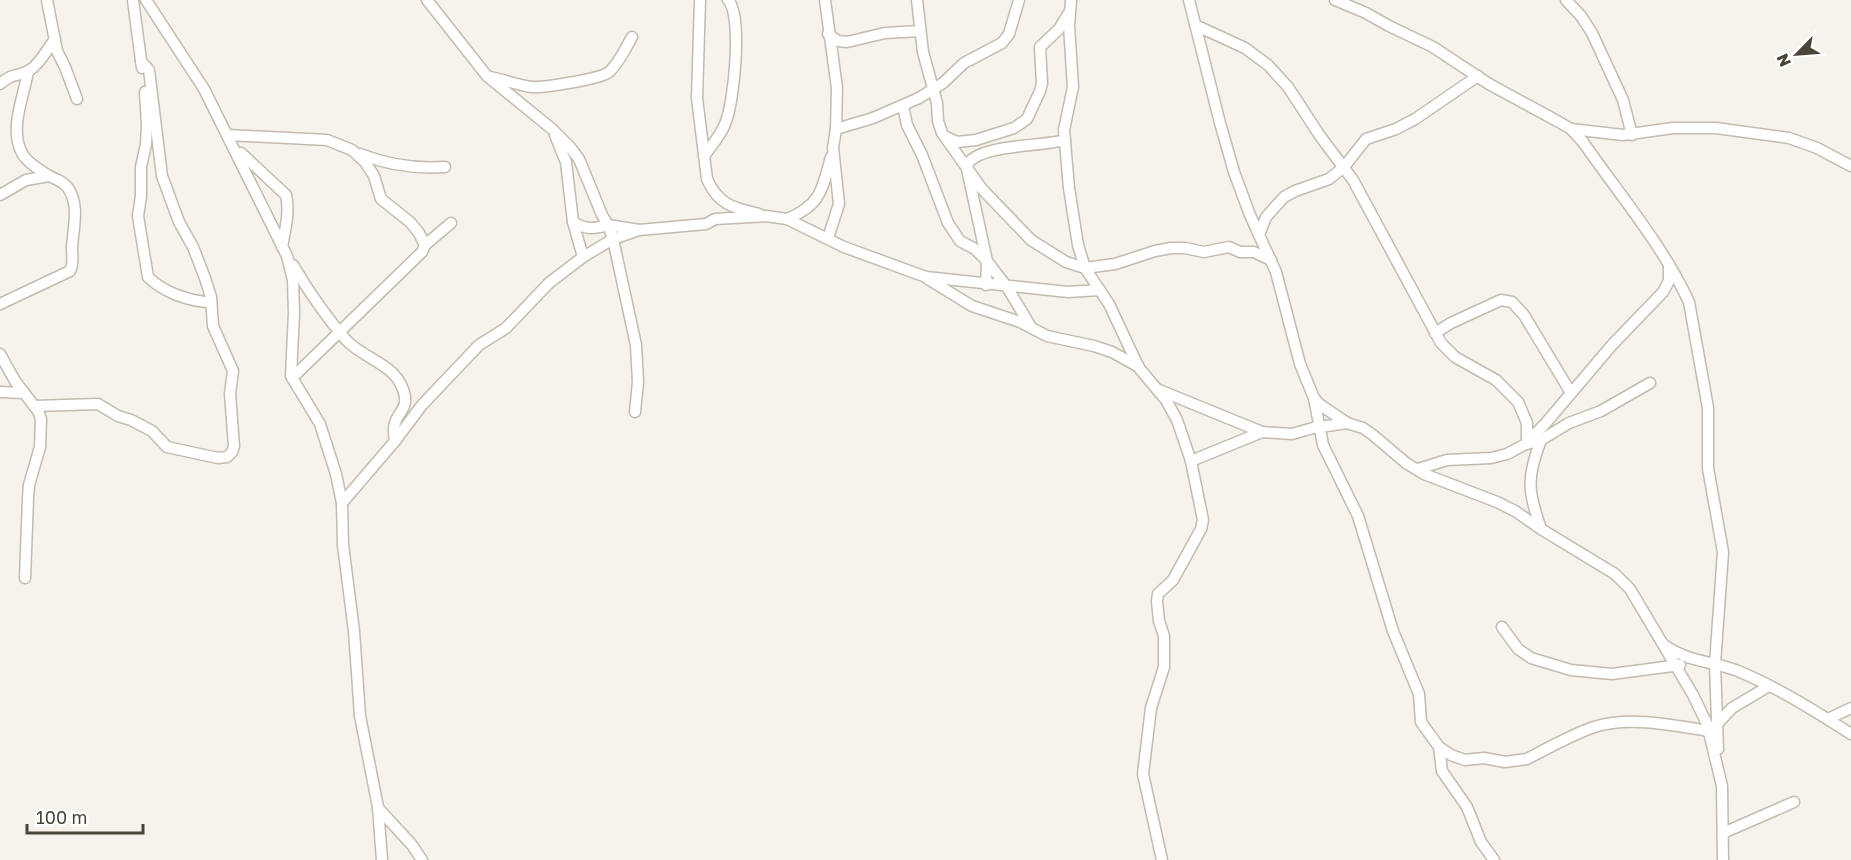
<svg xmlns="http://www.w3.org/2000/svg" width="1851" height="860" font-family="'Golos Text',sans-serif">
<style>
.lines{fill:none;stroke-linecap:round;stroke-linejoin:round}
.minor-casing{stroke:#c2bbae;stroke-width:13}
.minor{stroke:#fff;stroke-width:10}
</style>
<rect width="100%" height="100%" fill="#f6f3ec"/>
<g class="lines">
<defs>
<g id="minor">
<path d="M47 0 57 51 65 67 77 99"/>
<path d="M133 0 142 68"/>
<path d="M146 0 204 89 287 256 293 280 294 313 291 376 320 424 336 474 342 503 343 545 354 631 360 716 378 807 382 860"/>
<path d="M427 0 487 76 552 129 570 147 579 159 602 215 608 225 639 230 706 224 715 219 766 216 787 219 844 247 926 277 1068 292 1100 290"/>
<path d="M700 0 697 98 707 179C718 205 734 208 759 214"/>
<path d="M825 0 837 88 836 129 833 148 839 204 828 238"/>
<path d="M917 0 923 52 937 103 938 121 942 133 982 189 1031 240 1066 262 1085 268 1115 264 1155 251 1171 248H1185L1204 252 1229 247 1240 252H1254L1271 260"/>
<path d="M1071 0 1069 26 1073 87 1064 130 1069 188 1078 245 1085 268 1109 304 1139 368 1166 400 1177 420 1191 461 1203 520 1201 529 1173 580 1158 594 1157 601 1159 621 1164 636V667L1151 708 1143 774 1162 860"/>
<path d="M1189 0 1220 123 1234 172 1250 215 1276 272 1300 364 1314 398 1319 404 1347 423 1363 428 1373 435 1406 463 1424 474 1497 502 1515 511 1541 529 1615 574 1630 589 1693 695 1707 724 1722 786 1723 860"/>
<path d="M1335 0 1366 13 1389 26 1433 47 1489 84 1559 122 1571 129 1583 142C1619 194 1662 244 1689 302L1708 408V468L1723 552 1715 664 1718 749"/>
<path d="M1566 0 1581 16 1592 33 1623 100 1632 135"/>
<path d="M1195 25 1245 48 1268 65 1288 87 1320 136 1353 180 1441 343 1455 357 1496 380 1518 402 1527 423V442"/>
<path d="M828 34 838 41 847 42 885 33 920 31"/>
<path d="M28 71C24 97 8 130 23 155 29 164 40 170 49 176"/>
<path d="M490 77C504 80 518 85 531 87 543 88 601 79 609 72 619 63 625 49 632 37"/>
<path d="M0 84C13 72 19 77 30 70 41 63 47 49 55 39"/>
<path d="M145 92 147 125 146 144 141 167V196L138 216 148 277C163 292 190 302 211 302"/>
<path d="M903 106 907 125 922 155 948 223 960 241 975 249 987 261 1007 287 1031 327"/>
<path d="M836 129 873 118 919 98 943 83 964 63 1002 43 1009 34 1019 0"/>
<path d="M1571 129 1623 135 1673 128H1716L1789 138 1817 148 1851 166"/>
<path d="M227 135 327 140 352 150 365 162 374 176 381 199 410 222 419 233 425 245"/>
<path d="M555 135 566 162 573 222 583 257"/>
<path d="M946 137 957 142 976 140 1014 128 1027 119 1040 91 1042 83 1040 47 1059 29 1068 14"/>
<path d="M241 153 286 195C290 212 285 230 282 247"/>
<path d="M360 154C388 165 415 169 445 167"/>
<path d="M704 156C711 146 721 135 725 124 734 104 743 15 728 0"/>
<path d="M0 195 26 180 49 176C56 179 64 182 68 188 80 205 73 229 72 248 72 256 74 264 70 271L0 304"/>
<path d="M787 219C821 205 822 190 831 157"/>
<path d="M573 222C586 230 594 229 608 225L613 239 636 345 638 382 635 412"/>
<path d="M1259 235 1266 217 1284 197 1295 191 1329 179 1344 167 1366 139 1396 129 1415 119 1478 76"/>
<path d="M293 265C309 292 326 317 347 341 367 361 400 365 405 397 407 408 398 413 395 423 393 428 394 435 395 441"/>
<path d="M928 279 972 306 1020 322 1047 336 1094 346 1112 352 1139 367"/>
<path d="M986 285 987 261 967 169 968 163C984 144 1039 147 1065 140"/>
<path d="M1435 333 1451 323 1501 300 1512 302 1524 315 1571 393"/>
<path d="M0 354 15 381 38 411 41 419 40 447 29 485 28 498 25 578"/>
<path d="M292 378 422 252 425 245 451 223"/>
<path d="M1159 390 1262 432"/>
<path d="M0 392 24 393"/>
<path d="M1314 398 1323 445 1358 516 1393 631 1419 694 1421 722 1439 747 1442 771 1467 807 1481 842 1494 860"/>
<path d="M34 406 98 404 118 416 131 420 152 431 167 447 218 458 227 457 232 452 234 446 230 394 233 371 213 326 211 297 205 278 193 247 179 222 162 176 149 70 141 61"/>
<path d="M1527 444 1541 440 1569 423 1601 411 1650 383"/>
<path d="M1191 461 1262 432 1292 434 1313 428 1347 423"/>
<path d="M1418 469 1447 460 1491 458 1507 454 1524 445 1545 424 1612 345 1663 292 1669 281V264"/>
<path d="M342 503 395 441 422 405 479 345 506 328 549 283 583 257 613 239 639 230"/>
<path d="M1541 529C1528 492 1526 478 1541 440"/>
<path d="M1502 627 1518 649 1531 658 1571 670 1612 674 1680 665"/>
<path d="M1664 645C1690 663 1710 660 1738 671 1777 687 1815 711 1851 734"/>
<path d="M1828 719 1851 708"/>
<path d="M1718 723 1732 708 1769 686"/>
<path d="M1439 747 1451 755 1465 760 1484 758 1505 762 1527 759C1548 748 1571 735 1594 727 1630 716 1672 725 1709 731"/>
<path d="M378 808 412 845 422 860"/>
<path d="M1723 833 1794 802"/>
</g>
</defs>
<use href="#minor" class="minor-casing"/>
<use href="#minor" class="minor"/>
</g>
<g transform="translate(1797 54) rotate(245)" stroke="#ffffff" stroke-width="4.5" paint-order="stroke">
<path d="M0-4.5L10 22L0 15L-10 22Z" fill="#4b4439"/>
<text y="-9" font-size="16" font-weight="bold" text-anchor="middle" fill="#4b4439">N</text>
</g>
<path d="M27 824v9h116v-9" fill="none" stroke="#4b4439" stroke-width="3"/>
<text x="36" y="824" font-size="18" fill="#4b4439" stroke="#ffffff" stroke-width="4.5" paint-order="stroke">100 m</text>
</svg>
